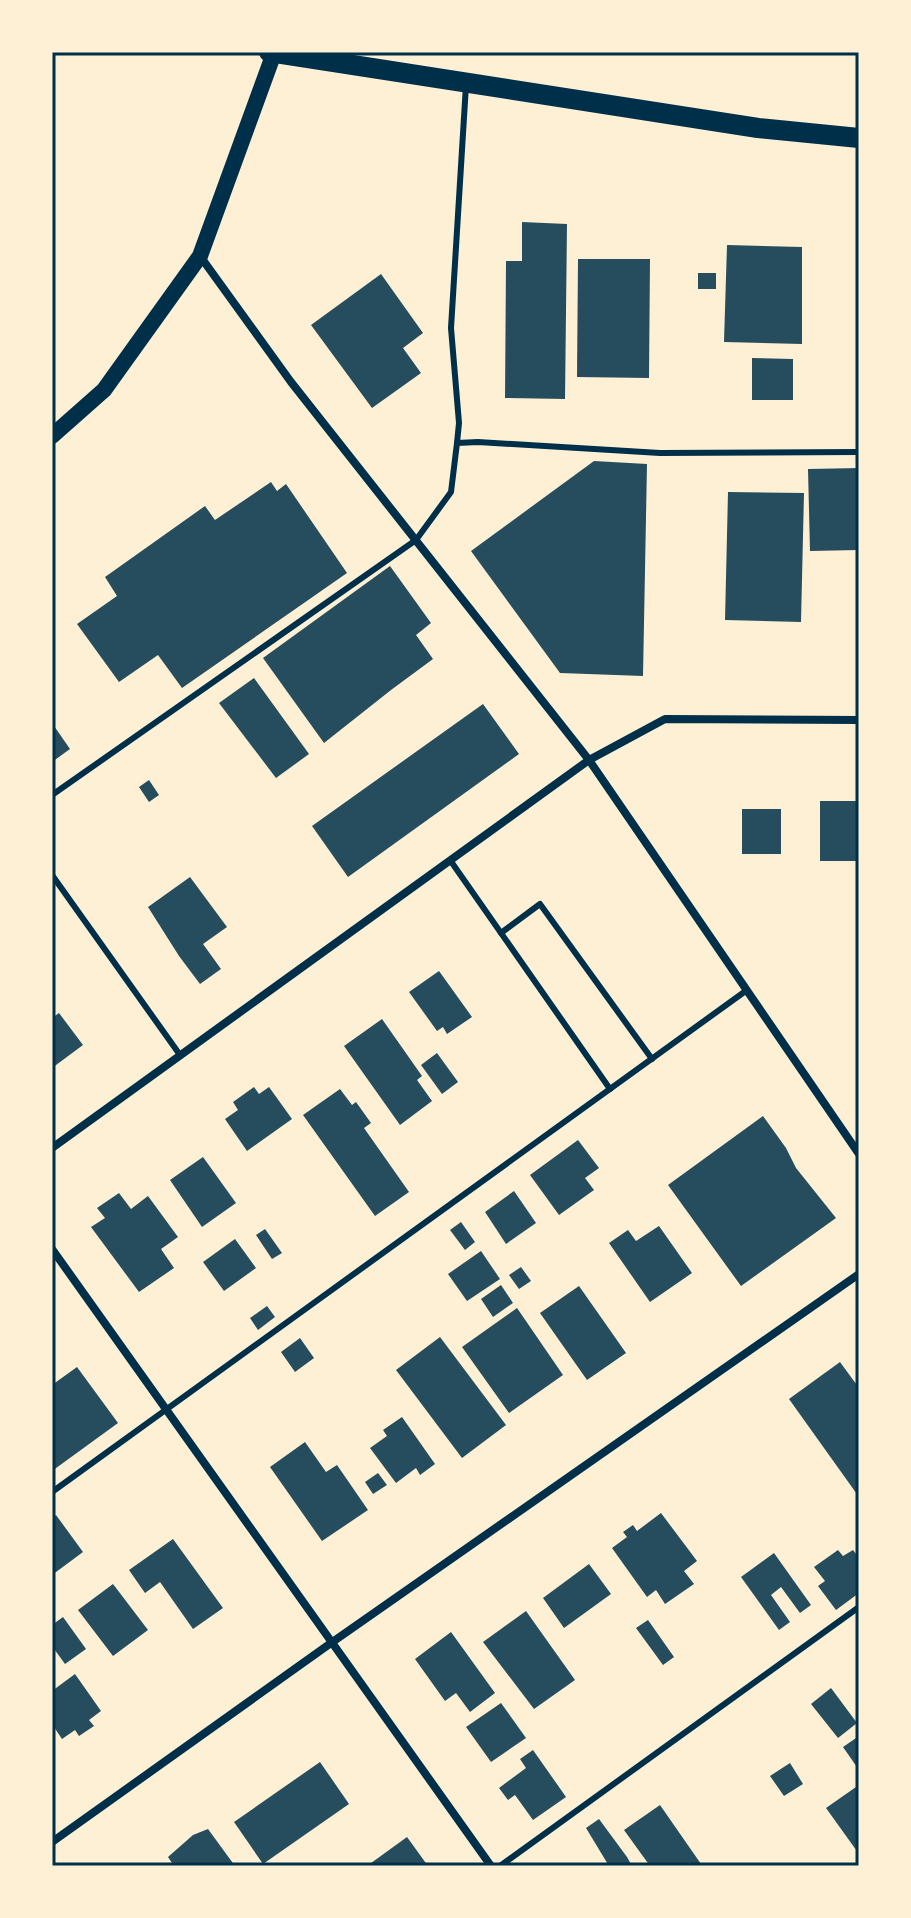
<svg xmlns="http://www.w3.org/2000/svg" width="911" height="1918" font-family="'Alegreya Sans',sans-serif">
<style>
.building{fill:#264d5e}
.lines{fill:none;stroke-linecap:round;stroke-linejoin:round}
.service{stroke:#003049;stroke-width:6}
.minor{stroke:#003049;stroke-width:8}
.secondary{stroke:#003049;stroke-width:16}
.primary{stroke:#003049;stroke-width:20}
.neatline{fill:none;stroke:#003049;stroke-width:3}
</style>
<rect width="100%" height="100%" fill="#fdf0d5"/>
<g class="building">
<path d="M522 222 567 224 565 399 505 398 506 261H522Z"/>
<path d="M727 245 802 247V344L724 342Z"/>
<path d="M578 259H650L649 378 577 377Z"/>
<rect x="698" y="273" width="18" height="16"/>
<path d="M381 274 423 333 403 348 421 373 372 408 311 325Z"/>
<path d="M752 358 793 359V400H752Z"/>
<path d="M594 461 647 464 643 676 560 673 471 551Z"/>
<path d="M859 468V550L810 551 808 469Z"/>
<path d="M271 482 277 491 286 484 347 573 182 688 158 655 119 682 77 624 117 596 105 577 205 506 215 520Z"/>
<path d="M728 492 804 493 801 622 725 620Z"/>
<path d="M390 566 431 623 416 635 433 659 391 690 324 743 263 658Z"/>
<path d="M254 678 309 754 276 778 219 703Z"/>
<path d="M483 704 519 754 348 877 312 826Z"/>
<path d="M52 723 70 749 52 762Z"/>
<path d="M149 780 159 795 149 802 139 787Z"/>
<rect x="820" y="801" width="39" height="60"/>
<rect x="742" y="809" width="39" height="45"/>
<path d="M190 877 227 927 203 944 221 969 200 984 179 956 148 907Z"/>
<path d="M439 971 472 1017 447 1034 443 1027 437 1031 409 992Z"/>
<path d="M59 1013 83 1045 52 1068V1018Z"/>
<path d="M382 1019 422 1076 417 1080 432 1101 400 1125 344 1046Z"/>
<path d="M437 1053 458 1082 442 1094 421 1065Z"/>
<path d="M254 1087 259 1094 269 1087 292 1119 247 1151 225 1119 238 1110 233 1102Z"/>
<path d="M340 1089 352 1105 356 1102 371 1123 364 1128 409 1192 375 1216 303 1115Z"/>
<path d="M763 1116 786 1148 796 1168 836 1218 741 1286 668 1185Z"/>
<path d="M578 1140 599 1168 585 1178 594 1190 559 1215 530 1175Z"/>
<path d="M203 1157 236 1203 202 1227 170 1180Z"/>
<path d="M514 1191 536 1223 506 1244 485 1212Z"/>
<path d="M119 1193 131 1209 148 1196 178 1237 161 1249 174 1268 139 1292 91 1227 105 1218 97 1208Z"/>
<path d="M461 1222 475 1242 465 1250 450 1230Z"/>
<path d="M659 1226 692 1273 650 1302 609 1243 628 1230 636 1241Z"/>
<path d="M265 1229 282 1253 272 1259 256 1235Z"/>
<path d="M235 1239 256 1268 224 1291 203 1262Z"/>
<path d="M481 1251 500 1279 467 1301 448 1274Z"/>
<path d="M521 1267 531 1281 519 1289 509 1275Z"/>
<path d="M501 1285 513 1303 493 1317 481 1299Z"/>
<path d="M579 1286 626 1353 587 1380 540 1313Z"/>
<path d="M267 1306 275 1317 258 1330 250 1318Z"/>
<path d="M517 1308 563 1375 509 1413 462 1347Z"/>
<path d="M440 1337 506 1425 462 1458 396 1370Z"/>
<path d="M300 1338 314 1358 295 1372 281 1352Z"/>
<path d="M840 1362 859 1388V1497L789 1399Z"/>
<path d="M77 1367 118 1423 52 1471V1385Z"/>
<path d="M402 1417 435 1464 420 1475 416 1468 396 1483 370 1448 387 1436 383 1430Z"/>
<path d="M305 1442 326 1472 337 1465 368 1510 322 1541 270 1467Z"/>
<path d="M378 1473 387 1485 373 1494 365 1482Z"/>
<path d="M661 1513 697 1561 684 1571 694 1584 665 1604 656 1590 647 1597 612 1548 627 1537 623 1532 633 1525 637 1531Z"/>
<path d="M56 1515 83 1552 52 1575V1518Z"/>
<path d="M173 1539 223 1608 193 1629 160 1582 145 1593 129 1570Z"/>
<path d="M838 1550 843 1556 853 1550 859 1558V1581L857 1583 859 1586V1593L836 1610 818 1586 825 1581 814 1567Z"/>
<path d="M774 1553 811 1605 800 1613 781 1587 771 1595 790 1622 779 1630 741 1577Z"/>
<path d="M589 1564 611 1594 564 1628 543 1598Z"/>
<path d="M113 1584 148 1630 113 1656 78 1610Z"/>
<path d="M526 1611 575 1680 534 1709 483 1642Z"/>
<path d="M63 1617 86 1649 65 1664 52 1646V1625Z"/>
<path d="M648 1620 674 1657 663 1665 636 1628Z"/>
<path d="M451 1632 495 1693 470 1712 456 1693 445 1701 415 1659Z"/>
<path d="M75 1674 101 1711 89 1720 94 1726 79 1736 75 1730 62 1739 52 1724V1691Z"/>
<path d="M831 1688 857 1723 838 1738 811 1704Z"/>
<path d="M501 1703 526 1738 491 1762 466 1727Z"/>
<path d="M859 1736V1770L843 1747Z"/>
<path d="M533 1750 566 1797 533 1820 515 1795 508 1800 499 1788 526 1768 520 1759Z"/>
<path d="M320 1762 349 1804 263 1864 234 1822Z"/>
<path d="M790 1763 803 1784 784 1796 770 1776Z"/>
<path d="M856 1787 859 1791V1854L826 1808Z"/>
<path d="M660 1805 701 1864 699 1866H650L624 1830Z"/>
<path d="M599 1819 627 1857 632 1866H609L586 1828Z"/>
<path d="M208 1829 235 1866H174L168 1857 193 1835Z"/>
<path d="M407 1837 428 1866H367Z"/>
</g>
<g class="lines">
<g class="service">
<path d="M457 443 478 442 660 453 859 452"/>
<path d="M52 795 416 540 451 492 457 443 459 423 451 328 466 85"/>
<path d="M450 860 610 1089"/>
<path d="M52 875 180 1055"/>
<path d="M501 933 540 904 652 1059"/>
<path d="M52 1492 747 990"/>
<path d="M500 1866 859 1607"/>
</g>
<g class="minor">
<path d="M200 256 291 382 589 760 859 1154"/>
<path d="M52 1148 589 760 665 719 859 720"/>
<path d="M52 1249 491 1866"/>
<path d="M52 1842 331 1643 859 1274"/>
</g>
<path class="secondary" d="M52 436 104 390 200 256 274 53"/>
<path class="primary" d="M269 52 758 128 859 138"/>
</g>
<rect width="911" height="1918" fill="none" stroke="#fdf0d5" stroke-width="108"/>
<rect x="54" y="54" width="803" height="1810" class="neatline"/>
</svg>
